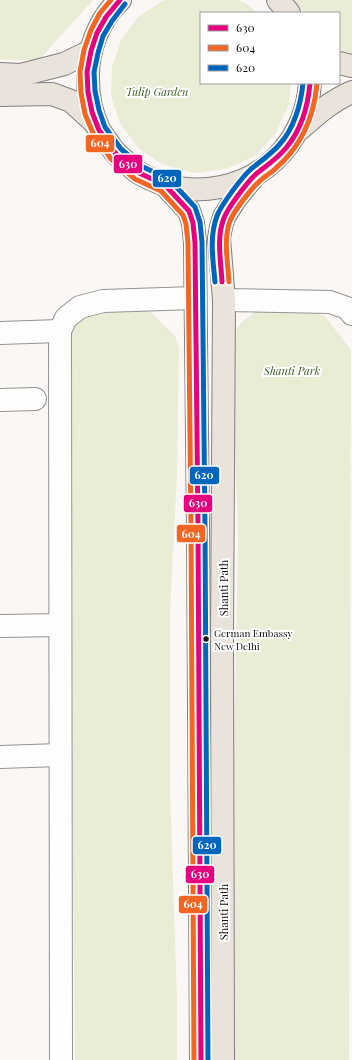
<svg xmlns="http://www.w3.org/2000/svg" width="352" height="1060" font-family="'Playfair Display',serif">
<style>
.green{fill:#eaedd6}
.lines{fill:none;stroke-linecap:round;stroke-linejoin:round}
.minor-casing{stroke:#949392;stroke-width:24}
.major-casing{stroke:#82807f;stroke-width:24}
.minor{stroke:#fefefd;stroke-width:22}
.major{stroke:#eae3db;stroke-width:22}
.bus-1-casing{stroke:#fff;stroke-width:8}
.bus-2-casing{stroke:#fff;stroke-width:8}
.bus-3-casing{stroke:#fff;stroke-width:8}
.bus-1{stroke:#e5007d;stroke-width:5}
.bus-2{stroke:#f26522;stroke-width:5}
.bus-3{stroke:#0065bd;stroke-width:5}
.bus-dot{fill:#0e0e0e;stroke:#fff;stroke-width:1.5}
.labels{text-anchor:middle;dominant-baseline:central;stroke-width:4;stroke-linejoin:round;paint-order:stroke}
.bus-label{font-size:10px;fill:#0e0e0e;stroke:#fff;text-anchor:start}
.park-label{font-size:11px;font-style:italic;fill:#415f26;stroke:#fff}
.street-label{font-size:11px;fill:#0e0e0e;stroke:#fff}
.line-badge{stroke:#fff;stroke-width:1.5}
.badge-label{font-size:11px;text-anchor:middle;font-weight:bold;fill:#fff}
</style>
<rect width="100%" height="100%" fill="#faf7f4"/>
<g class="green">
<path d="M0 0H93L38 61 0 59Z"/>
<path d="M165 0H237L245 3 258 13H201V83H291L289 104 276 133 255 156 226 169 195 173 164 165 138 148 120 123 111 96 112 67 121 40 138 17 162 1Z"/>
<path d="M293 0H352V55H346L339 48V13H305Z"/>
<path d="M285 303 325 316 351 350 349 1060H234V744L238 541 234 420 232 334 243 321 256 311Z"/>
<path d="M113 304 144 306 175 336 179 349 177 473 170 612V789L177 999V1060H75L67 332 82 317Z"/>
</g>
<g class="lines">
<defs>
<g id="minor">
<path d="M224 300 330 302 347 308 352 314"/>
<path d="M0 333 60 331"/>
<path d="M0 400 35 399"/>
<path d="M0 626 60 625"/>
<path d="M0 757 60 755"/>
<path d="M61 1060 60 331 66 318 80 307 103 301 195 298"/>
</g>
<g id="major">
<path d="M120 0C99 19 87 51 88 79 88 96 91 113 99 129 101 133 104 137 107 141 110 145 113 150 116 153 119 156 122 159 125 161 130 165 134 170 139 173 153 181 171 188 187 189 198 190 210 189 221 187 272 177 306 135 310 83"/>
<path d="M278 0 289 13"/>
<path d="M339 63 352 66"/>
<path d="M0 74 21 75 64 64 91 51"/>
<path d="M0 95 52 94 71 101 94 122 97 126"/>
<path d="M300 129C317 114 331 101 352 92"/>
<path d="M165 185 189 211 193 223 195 243 198 528 201 1060"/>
<path d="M223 1060 222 638 224 300 219 238 221 227 224 217 236 198 255 175"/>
</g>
</defs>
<use href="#minor" class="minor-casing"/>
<use href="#major" class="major-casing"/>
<use href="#minor" class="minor"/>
<use href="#major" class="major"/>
<defs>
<g id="bus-1">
<path d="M120 0 106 17 97 33 91 51 87 72 88 92 92 112 99 130 116 154 139 173 165 185 189 211 193 223 195 243 198 528 201 1060"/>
<path d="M222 282C221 261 216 238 224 218 228 208 247 182 256 174 266 166 277 159 286 148 301 130 308 106 310 83"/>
</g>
<g id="bus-2">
<path d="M111 0 100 13 91 30 84 50 80 72 81 93 85 114 93 133 111 159 135 179 161 191 183 215 186 224 188 243 191 528 194 1060"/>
<path d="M229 282C228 262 223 240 230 221 234 211 252 187 261 180 265 176 271 173 275 169 301 147 314 116 317 84"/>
</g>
<g id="bus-3">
<path d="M125 4 112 21 103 36 98 53 94 72 95 91 99 110 105 127 121 149 143 167 169 179 195 207 200 222 202 242 205 528 208 1060"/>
<path d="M215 282C213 260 209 237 217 216 221 205 242 177 251 169 261 161 271 154 279 145 294 129 301 104 303 83"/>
</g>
</defs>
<use href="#bus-1" class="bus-1-casing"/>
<use href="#bus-2" class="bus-2-casing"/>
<use href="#bus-3" class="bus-3-casing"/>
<use href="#bus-1" class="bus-1"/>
<use href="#bus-2" class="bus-2"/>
<use href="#bus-3" class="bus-3"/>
</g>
<circle class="bus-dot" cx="206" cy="639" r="3.5"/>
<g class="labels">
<g class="bus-label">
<text x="214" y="633">German Embassy<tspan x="214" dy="13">New Delhi</tspan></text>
</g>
<g class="park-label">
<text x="157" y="91">Tulip Garden</text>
<text x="292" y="370">Shanti Park</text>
</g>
<g class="street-label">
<text transform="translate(223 588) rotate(-90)">Shanti Path</text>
<text transform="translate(223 912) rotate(-90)">Shanti Path</text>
</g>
</g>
<g class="line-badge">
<rect x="85" y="134" width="30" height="19" rx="4" fill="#f26522"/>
<rect x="113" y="154" width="30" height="20" rx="4" fill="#e5007d"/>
<rect x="152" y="169" width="30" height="19" rx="4" fill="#0065bd"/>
<rect x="189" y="466" width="31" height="19" rx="4" fill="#0065bd"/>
<rect x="183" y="494" width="30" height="19" rx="4" fill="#e5007d"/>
<rect x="176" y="524" width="30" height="19" rx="4" fill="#f26522"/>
<rect x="192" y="836" width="30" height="19" rx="4" fill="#0065bd"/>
<rect x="185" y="865" width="30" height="19" rx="4" fill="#e5007d"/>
<rect x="178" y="895" width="30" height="19" rx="4" fill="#f26522"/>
</g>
<g class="badge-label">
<text x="100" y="147">604</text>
<text x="128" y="168">630</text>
<text x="167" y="182">620</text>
<text x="204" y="479">620</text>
<text x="198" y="507">630</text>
<text x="191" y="538">604</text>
<text x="207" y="849">620</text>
<text x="200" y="878">630</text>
<text x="193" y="908">604</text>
</g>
<rect x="200" y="12" width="140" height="72" fill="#ffffff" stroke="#9f9f9f"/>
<rect x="208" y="25" width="20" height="6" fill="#e5007d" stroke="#9f9f9f"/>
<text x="236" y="32" font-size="12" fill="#0e0e0e">630</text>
<rect x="208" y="45" width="20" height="6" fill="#f26522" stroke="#9f9f9f"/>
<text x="236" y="52" font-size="12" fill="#0e0e0e">604</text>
<rect x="208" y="65" width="20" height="6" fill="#0065bd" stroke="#9f9f9f"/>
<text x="236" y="72" font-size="12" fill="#0e0e0e">620</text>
</svg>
